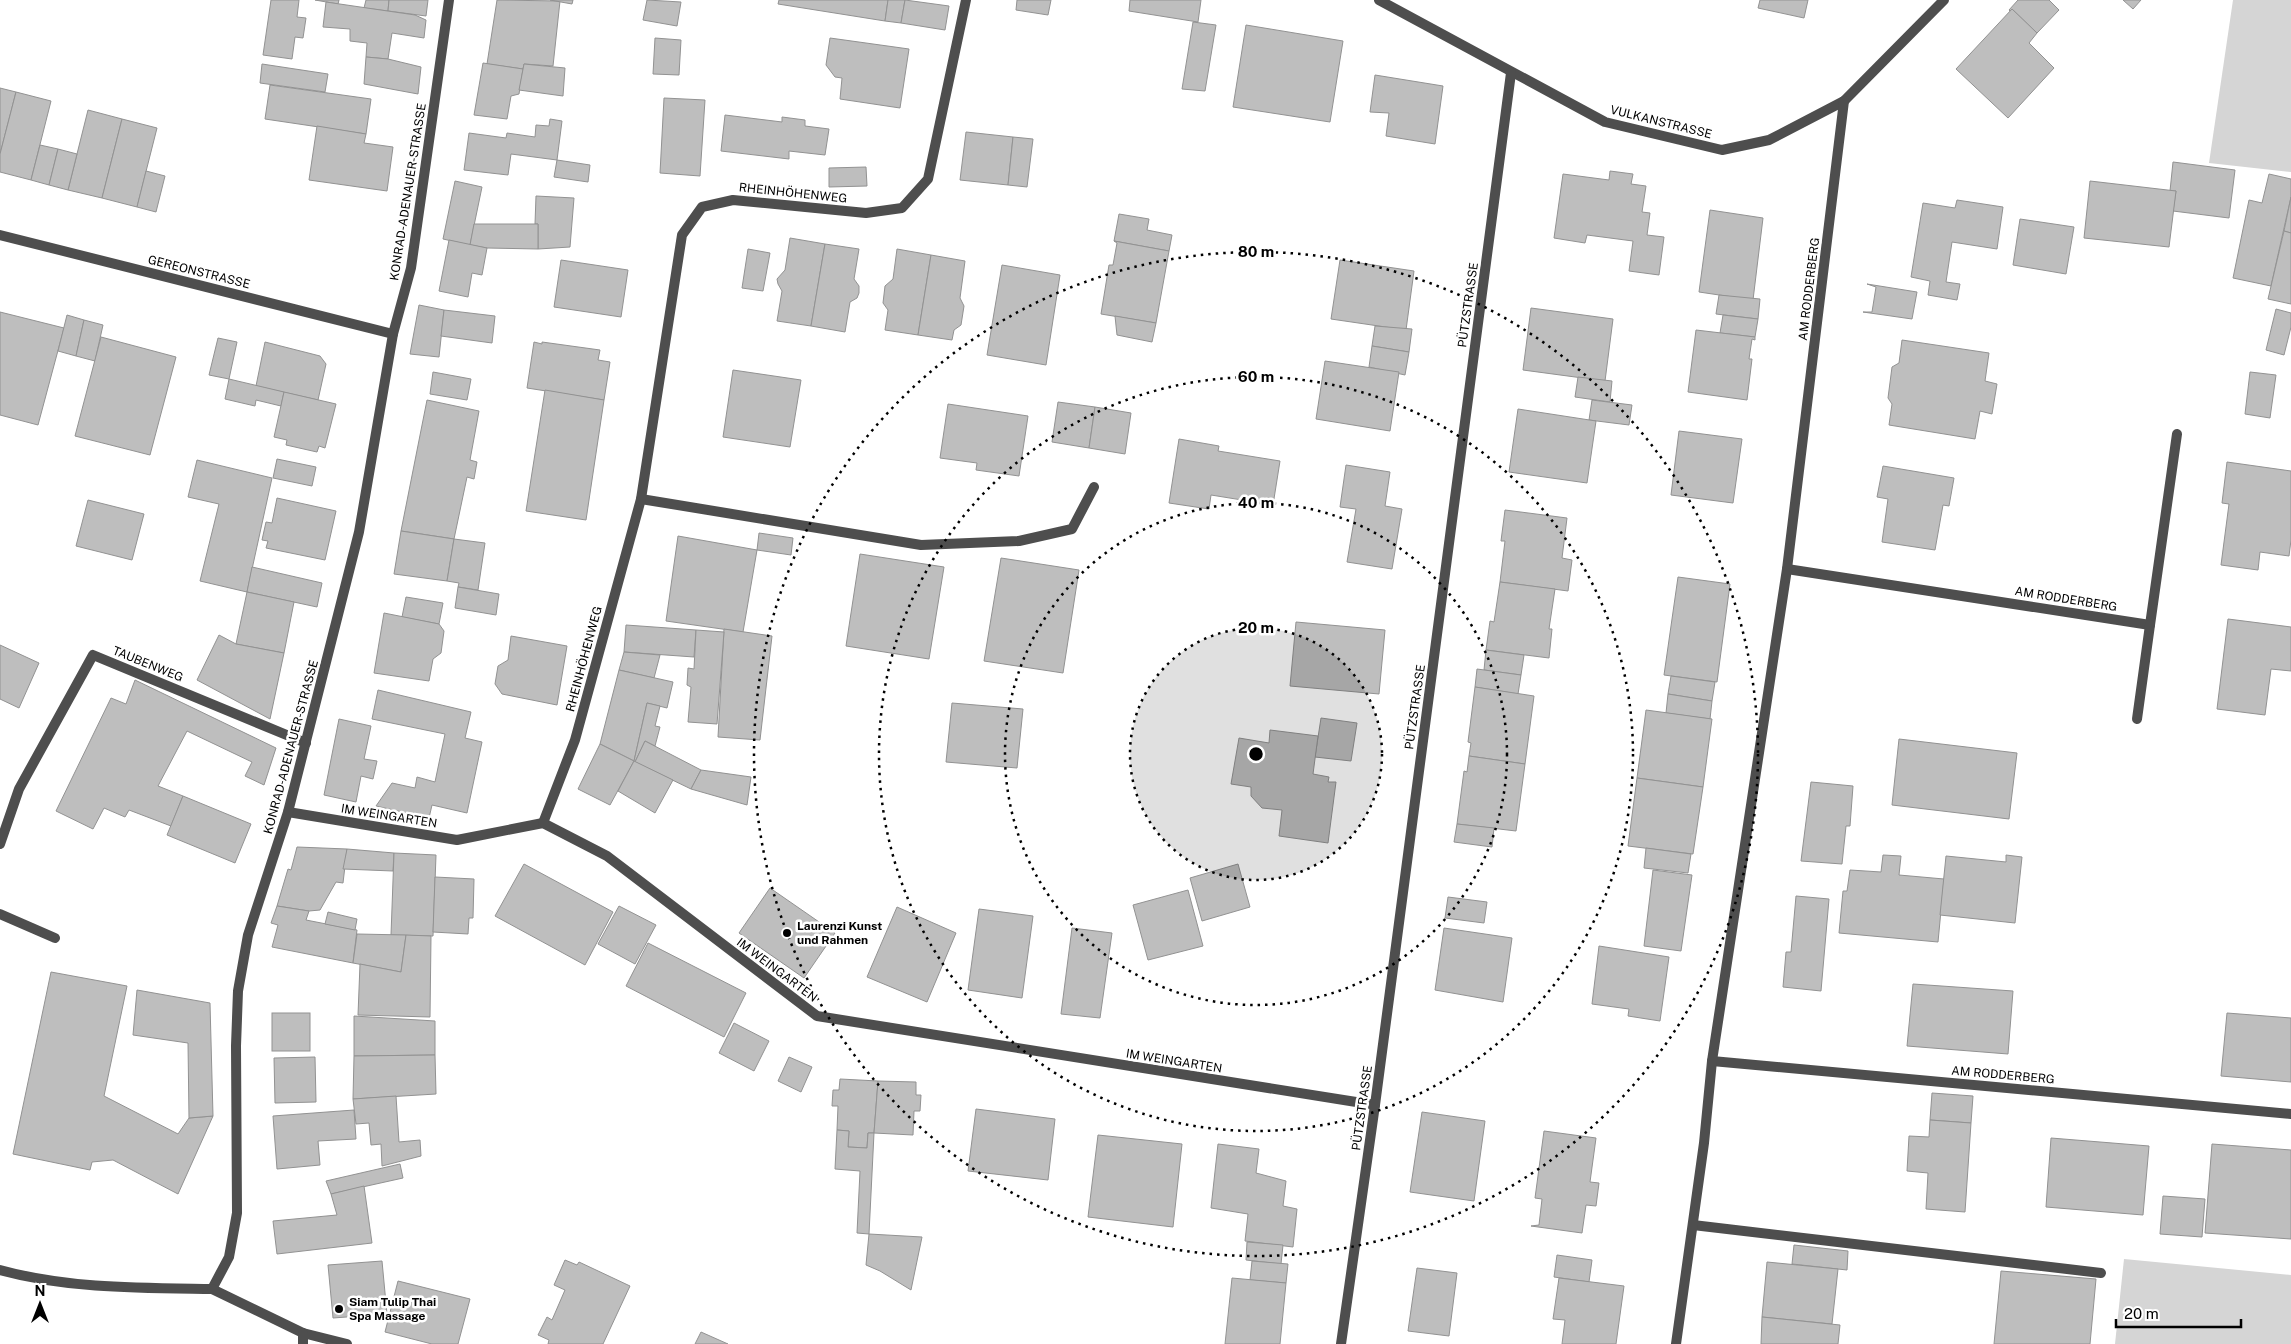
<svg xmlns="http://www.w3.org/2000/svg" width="2291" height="1344" font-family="'Public Sans',sans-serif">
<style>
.green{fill:#d5d5d5}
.building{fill:#bebebe;stroke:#929292}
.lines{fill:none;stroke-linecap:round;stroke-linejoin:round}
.service{stroke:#4e4e4e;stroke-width:10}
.minor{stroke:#4e4e4e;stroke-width:10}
.ring{fill:none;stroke:#000;stroke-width:2.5;stroke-dasharray:2.5 5}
.poi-dot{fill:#000;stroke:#fff;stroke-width:2}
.labels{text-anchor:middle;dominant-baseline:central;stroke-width:5;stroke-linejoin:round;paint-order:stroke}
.street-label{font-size:12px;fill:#000;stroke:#fff}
.poi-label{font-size:12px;font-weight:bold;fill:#000;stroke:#fff;text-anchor:start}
.centre{fill:#000;stroke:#fff;stroke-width:2.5}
.ring-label{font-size:15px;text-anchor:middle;font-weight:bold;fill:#000;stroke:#fff;stroke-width:5;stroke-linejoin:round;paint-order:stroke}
</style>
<rect width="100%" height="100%" fill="#fff"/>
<g class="green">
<path d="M2233 0H2291V172L2209 163Z"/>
<path d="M2124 1259 2291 1275V1344H2115Z"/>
</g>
<g class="building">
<path d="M271 0H299L297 17 306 18 303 38 295 37 292 59 263 55Z"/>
<path d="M315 0H339L338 4Z"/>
<path d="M366 0H389L388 11 364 8Z"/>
<path d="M389 0H428L426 16 388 11Z"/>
<path d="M497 0 560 1 553 66 524 64 523 69 487 64Z"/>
<path d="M550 0H573L572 4Z"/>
<path d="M647 0 681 2 677 26 643 20Z"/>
<path d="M779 0H888L885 21 778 4Z"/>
<path d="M888 0H905L901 23 885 21Z"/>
<path d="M905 0 949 6 945 30 901 23Z"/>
<path d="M1017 0H1051L1048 15 1016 10Z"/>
<path d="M1130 0H1201L1198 22 1129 11Z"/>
<path d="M1760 0H1808L1804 18 1758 8Z"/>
<path d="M2018 0H2049L2059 10 2037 33 2012 9 2010 11 2009 10Z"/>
<path d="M2123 0H2141L2133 9Z"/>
<path d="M326 2 415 15 426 20 424 38 392 33 388 59 366 57 367 43 350 41V29L323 27Z"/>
<path d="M2012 9 2037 33 2029 43 2054 68 2008 118 1956 69Z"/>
<path d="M1193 22 1216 25 1205 91 1182 89Z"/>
<path d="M1246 25 1343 41 1330 122 1233 107Z"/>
<path d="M655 38 681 40 679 75 653 74Z"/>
<path d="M830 38 909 49 900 108 840 99 842 78 835 77 826 65Z"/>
<path d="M366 57 388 59 421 67 418 94 364 84Z"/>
<path d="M483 63 523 69 519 94 511 96 507 119 474 115Z"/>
<path d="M262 64 328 74 325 92 260 83Z"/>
<path d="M524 64 565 68 563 96 519 90Z"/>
<path d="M1375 75 1443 86 1435 144 1386 136 1389 113 1370 112Z"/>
<path d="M270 85 371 99 366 134 265 119Z"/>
<path d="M0 88 16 92 0 154Z"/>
<path d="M16 92 51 101 31 180 0 172V154Z"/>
<path d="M664 98 705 100 700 176 660 173Z"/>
<path d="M88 110 122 119 102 198 68 190Z"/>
<path d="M725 115 782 122V117L805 120V126L829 129 825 155 789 151V159L721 151Z"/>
<path d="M122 119 157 128 137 207 102 198Z"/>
<path d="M550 119 562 121 557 160 511 154 508 175 464 170 469 133 506 138 507 133 535 137 536 125 549 126Z"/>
<path d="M317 126 366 134 364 143 393 147 387 191 309 180Z"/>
<path d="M966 132 1013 137 1008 185 960 180Z"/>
<path d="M1013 137 1033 139 1027 187 1008 185Z"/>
<path d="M40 145 58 149 49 185 31 180Z"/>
<path d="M58 149 77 154 68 190 49 185Z"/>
<path d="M557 160 590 165 588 182 554 177Z"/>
<path d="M2173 162 2235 170 2229 218 2173 211 2176 191H2170Z"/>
<path d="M866 167 867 186 829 187V168Z"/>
<path d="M146 171 165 176 156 212 137 207Z"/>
<path d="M1610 171 1633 174 1631 184 1646 186 1642 212 1650 213 1647 235 1664 237 1659 275 1629 271 1633 241 1587 235 1585 243 1554 238 1563 174 1609 180Z"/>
<path d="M2269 174 2291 179V197L2271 286 2233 278 2249 200 2262 203Z"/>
<path d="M455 181 482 187 470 245 443 239Z"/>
<path d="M2090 181 2176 191 2169 247 2084 238Z"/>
<path d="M536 196 574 198 570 247 538 249V224H535Z"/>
<path d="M2291 197V233L2284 231Z"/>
<path d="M1957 200 2003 207 1997 249 1952 242 1946 282 1960 284 1957 300 1928 295 1930 281 1911 277 1923 203 1955 208Z"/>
<path d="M1710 210 1763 218 1753 300 1699 292Z"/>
<path d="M1119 214 1149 219 1147 230 1172 235 1169 251 1114 241Z"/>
<path d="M2020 219 2074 227 2066 274 2013 265Z"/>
<path d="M474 224H538V249L487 248 470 245Z"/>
<path d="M2284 231 2291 233V304L2268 299Z"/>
<path d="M790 238 825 244 811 326 777 321 782 291 778 284 777 279 785 270Z"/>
<path d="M449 240 487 248 482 275 472 273 468 297 439 291Z"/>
<path d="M1114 241 1169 251 1156 323 1101 314 1109 265H1113L1117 243Z"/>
<path d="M825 244 859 249 854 279 859 286V293L857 298 850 302 845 332 811 326Z"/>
<path d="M748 249 770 253 763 291 742 288Z"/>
<path d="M897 249 931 255 918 335 885 330 888 310 883 303 885 286 893 279Z"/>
<path d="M931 255 965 261 960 298 964 306 961 325 954 330 952 340 918 335Z"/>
<path d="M561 260 628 270 621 317 554 307Z"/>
<path d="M1340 260 1414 271 1406 330 1331 319Z"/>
<path d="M1002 265 1060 275 1046 365 987 355Z"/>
<path d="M1867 284 1917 292 1912 319 1863 312H1872L1876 287Z"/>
<path d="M1719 295 1760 299 1758 319 1716 314Z"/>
<path d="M419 305 444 310 439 357 410 354Z"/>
<path d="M1531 308 1613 319 1605 381 1523 370Z"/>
<path d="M2276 309 2291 313V327L2284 355 2266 350Z"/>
<path d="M444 310 495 316 492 343 441 336Z"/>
<path d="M0 312 64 328 38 425 0 415Z"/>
<path d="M67 315 84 320 76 356 58 351Z"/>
<path d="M1723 315 1758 319 1755 337 1720 333Z"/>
<path d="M1115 316 1156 323 1152 342 1117 335Z"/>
<path d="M84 320 103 325 95 361 76 356Z"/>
<path d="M1375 326 1412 329 1409 352 1372 346Z"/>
<path d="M1696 330 1755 337V340L1752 339 1749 359H1752L1747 400 1688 392Z"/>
<path d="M101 337 176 357 150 455 75 436Z"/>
<path d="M218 338 237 342 229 379 209 375Z"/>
<path d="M1902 340 1989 353 1985 381 1997 384 1992 414 1980 411 1975 439 1889 425 1892 404 1888 398 1892 367 1899 363Z"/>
<path d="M265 342 320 356 326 364 318 400 256 386Z"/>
<path d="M534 342 542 344V342L600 350 598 360 610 362 604 400 527 388Z"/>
<path d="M1372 346 1409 352 1405 375 1369 367Z"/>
<path d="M1325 361 1399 372 1390 431 1316 419Z"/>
<path d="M733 370 801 380 790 447 723 437Z"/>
<path d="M433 372 471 379 467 400 430 394Z"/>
<path d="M2250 372 2276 375 2270 418 2245 414Z"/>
<path d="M1578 377 1612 381 1610 402 1575 397Z"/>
<path d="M229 379 284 392 281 406 256 400 255 406 225 399Z"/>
<path d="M545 390 604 400 586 520 526 511Z"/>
<path d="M284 392 336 404 325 448 319 446 317 452 286 445 287 440 274 437Z"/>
<path d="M427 400 479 411 470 460 477 462 474 479 467 477 454 539 401 531Z"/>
<path d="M1592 400 1632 405 1629 425 1589 420Z"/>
<path d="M1058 402 1095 407 1089 448 1052 442Z"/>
<path d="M948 404 1028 416 1019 476 976 470 977 463 940 458Z"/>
<path d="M1095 407 1131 413 1125 454 1089 448Z"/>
<path d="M1518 409 1596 421 1587 483 1509 472Z"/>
<path d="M1679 431 1742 439 1733 503 1671 495Z"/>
<path d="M1179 439 1219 446 1218 451 1280 461 1273 505 1211 495 1209 509 1169 503Z"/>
<path d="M277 459 316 467 312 486 273 478Z"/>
<path d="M197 460 272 478 247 592 200 581 219 504 188 497Z"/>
<path d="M2227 462 2291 471V540L2289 556 2260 552 2258 570 2221 565 2229 504 2222 503Z"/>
<path d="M1346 465 1390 472 1385 506 1402 509 1392 569 1347 562 1356 509 1340 507Z"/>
<path d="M1883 466 1954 478 1949 506 1943 505 1935 550 1882 542 1888 499 1877 497Z"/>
<path d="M277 498 336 511 325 560 266 548 268 541 262 540 266 522 272 523Z"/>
<path d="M88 500 144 514 132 560 76 546Z"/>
<path d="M1505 510 1567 518 1562 558 1572 560 1568 591 1500 582 1505 541H1501Z"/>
<path d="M401 531 454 539 447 581 394 574Z"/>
<path d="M759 533 793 538 791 555 757 550Z"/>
<path d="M678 536 757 550 743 632 666 621Z"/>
<path d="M454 539 485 543 478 590 458 587 459 583 447 581Z"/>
<path d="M860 554 944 567 929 659 846 646Z"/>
<path d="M1001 558 1079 570 1063 673 984 661Z"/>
<path d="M252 567 322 583 317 607 247 592Z"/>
<path d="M1678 577 1730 584 1717 682 1664 675Z"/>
<path d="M1500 582 1555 589 1549 629H1552L1549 658 1486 650 1490 621 1494 622Z"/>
<path d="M458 587 499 594 496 615 455 608Z"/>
<path d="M247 592 294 602 284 653 236 644Z"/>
<path d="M406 597 443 603 439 624 402 617Z"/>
<path d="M384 613 439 624 444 631 441 653 433 659 429 681 374 673Z"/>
<path d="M2228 619 2291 627V671L2271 669 2265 715 2217 709Z"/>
<path d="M1296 622 1385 630 1379 694 1290 686Z"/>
<path d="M626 625 696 630 694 657 624 652Z"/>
<path d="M724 629 772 636 760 740 718 737Z"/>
<path d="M696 630 724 632 717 724 688 722 691 687 687 685 688 668 694 669Z"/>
<path d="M219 635 236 644 284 653 270 719 197 680Z"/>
<path d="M511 636 567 646 557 705 502 694 495 684 498 666 508 660Z"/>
<path d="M0 645 39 663 19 708 0 699Z"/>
<path d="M1486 650 1524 655 1521 675 1484 670Z"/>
<path d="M624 652 660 655 654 678 619 670Z"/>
<path d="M1477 669 1521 675 1518 694 1475 687Z"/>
<path d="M619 670 673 682 667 708 647 703 634 761 600 744Z"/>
<path d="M1671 676 1715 682 1712 701 1668 694Z"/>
<path d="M135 680 276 748 264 785 245 776 252 762 187 731 158 786 183 796 171 826 129 810 125 817 104 808 93 829 56 811 111 698 126 704Z"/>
<path d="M1475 687 1534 696 1525 764 1469 756 1471 743 1468 742Z"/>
<path d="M378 690 471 712 465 738 482 742 467 813 432 805 429 818 376 806 392 783 415 788 417 777 435 782 445 734 372 719Z"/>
<path d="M1668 694 1712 701 1710 719 1666 713Z"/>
<path d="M647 703 660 706 655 726 660 727 655 746 645 741 635 762 634 761Z"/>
<path d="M952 703 1023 709 1017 768 946 762Z"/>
<path d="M1646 710 1712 719 1703 787 1637 778Z"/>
<path d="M1321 718 1357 723 1351 761 1315 757Z"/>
<path d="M339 719 371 726 364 759 377 761 373 779 361 776 356 802 324 795Z"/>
<path d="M1270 730 1318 736 1313 774 1329 777 1328 782H1336L1328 843 1279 836 1282 810 1262 808 1251 796V787L1231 784 1239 738 1269 743Z"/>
<path d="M1899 739 2017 753 2009 819 1892 805Z"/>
<path d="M645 741 701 770 691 789 635 762Z"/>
<path d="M600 744 634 761 610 805 578 789Z"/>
<path d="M1469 756 1525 764 1516 831 1457 824 1464 771 1467 772Z"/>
<path d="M634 761 673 780 655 813 618 791Z"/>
<path d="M701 770 751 777 747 805 691 789Z"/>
<path d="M1637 778 1703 787 1693 854 1628 846Z"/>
<path d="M1811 782 1853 786 1850 826H1846L1842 864 1801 861Z"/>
<path d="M183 796 251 824 235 863 167 835Z"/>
<path d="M1457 824 1494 828 1492 847 1454 842Z"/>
<path d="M297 847 347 849 343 883 336 882 320 910 309 911 277 906 288 869 291 870Z"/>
<path d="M1646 848 1691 854 1688 873 1644 868Z"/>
<path d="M347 849 394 853 393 871 343 869Z"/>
<path d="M394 853 436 855 433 936 391 935Z"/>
<path d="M1883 855 1901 856 1899 875 1944 879 1938 942 1839 933 1843 891H1847L1850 870 1881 872Z"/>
<path d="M2006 855 2022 857 2015 923 1940 915 1946 856 2006 862Z"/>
<path d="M524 864 613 912 585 965 495 916Z"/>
<path d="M1238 864 1250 907 1202 921 1190 878Z"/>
<path d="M1653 870 1692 875 1681 951 1644 946Z"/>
<path d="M435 877 474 879 473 918H469L468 934 433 932Z"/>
<path d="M770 888 835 933 804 978 739 933Z"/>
<path d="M1188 890 1203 946 1148 960 1133 905Z"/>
<path d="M1796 896 1829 899 1821 991 1783 987 1786 952H1791Z"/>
<path d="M1448 897 1487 902 1484 923 1445 918Z"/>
<path d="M277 906 309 911 306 920 357 930 353 963 272 947 278 925 271 923Z"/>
<path d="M619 906 656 925 635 964 598 944Z"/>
<path d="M897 907 956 933 927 1002 867 977Z"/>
<path d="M979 909 1033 916 1022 998 968 990Z"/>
<path d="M328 912 357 919 355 930 325 924Z"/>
<path d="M1072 928 1112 933 1100 1018 1061 1014Z"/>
<path d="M1444 928 1512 938 1503 1002 1435 990Z"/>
<path d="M357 934 406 935 401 972 353 963Z"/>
<path d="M406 935 431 936 430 1017 358 1015 360 964 401 972Z"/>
<path d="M648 943 746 993 724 1037 626 986Z"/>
<path d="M1599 946 1669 957 1660 1021 1628 1016 1629 1009 1592 1004Z"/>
<path d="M51 972 127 986 104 1096 178 1134 189 1118 213 1116 178 1194 113 1160 92 1162 90 1170 13 1154Z"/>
<path d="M1913 984 2013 991 2008 1054 1907 1046Z"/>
<path d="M137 990 210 1003 213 1116 189 1118 188 1043 133 1035Z"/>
<rect x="272" y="1013" width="38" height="38"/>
<path d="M2227 1013 2291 1018V1082L2221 1076Z"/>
<path d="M354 1016 435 1021V1055L354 1056Z"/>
<path d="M734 1023 769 1041 754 1071 719 1053Z"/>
<path d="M435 1055 436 1094 353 1099 354 1056Z"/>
<path d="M315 1057 316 1102 275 1103 274 1058Z"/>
<path d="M789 1057 812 1067 801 1092 778 1081Z"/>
<path d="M840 1079 878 1081 874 1133H868L867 1148 848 1147 849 1131 837 1130 838 1106H832L833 1090H839Z"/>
<path d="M878 1081 916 1082V1095H921L920 1111H914L913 1135 874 1133Z"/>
<path d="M1932 1093 1973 1096 1971 1123 1930 1120Z"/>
<path d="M396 1096 399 1142 420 1140 421 1156 382 1166 381 1144 371 1145 369 1123 356 1124 353 1099Z"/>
<path d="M976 1109 1055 1119 1048 1180 968 1171Z"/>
<path d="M354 1110 356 1139 318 1141 320 1165 277 1169 273 1116Z"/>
<path d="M1422 1112 1485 1121 1474 1201 1410 1192Z"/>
<path d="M1930 1120 1971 1123 1965 1212 1926 1209 1928 1173 1907 1171 1909 1136 1929 1137Z"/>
<path d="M837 1130 849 1131 848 1147 867 1148 868 1133H874L869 1234 857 1233 860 1171 835 1169Z"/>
<path d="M1544 1131 1596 1138 1590 1182 1599 1183 1596 1206 1586 1205 1582 1233 1531 1226 1539 1225 1542 1199 1535 1198Z"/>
<path d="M1098 1135 1182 1144 1173 1227 1088 1217Z"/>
<path d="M2051 1138 2149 1146 2143 1215 2046 1207Z"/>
<path d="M1218 1144 1259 1149 1256 1173 1286 1181 1283 1206 1297 1209 1293 1247 1245 1241 1248 1214 1211 1208Z"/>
<path d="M2212 1144 2291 1150V1239L2205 1233Z"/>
<path d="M400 1164 403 1178 331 1194 326 1181Z"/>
<path d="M364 1186 372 1243 277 1254 273 1221 337 1215 331 1194Z"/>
<path d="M2163 1196 2205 1199 2202 1237 2160 1234Z"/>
<path d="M869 1234 922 1237 911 1290 880 1271 866 1265Z"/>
<path d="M1247 1242 1283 1245 1281 1264 1246 1260Z"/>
<path d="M1794 1245 1848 1251 1847 1270 1792 1264Z"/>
<path d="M1557 1255 1592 1260 1589 1282 1554 1277Z"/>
<path d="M565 1260 577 1265 579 1262 630 1286 603 1344H548L549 1340 538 1335 547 1317 552 1320 565 1290 554 1285Z"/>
<path d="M382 1261 387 1314 333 1318 328 1265Z"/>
<path d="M1252 1261 1288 1264 1286 1283 1250 1280Z"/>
<path d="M1767 1262 1838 1269 1832 1324 1762 1317Z"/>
<path d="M1417 1268 1457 1273 1449 1336 1408 1331Z"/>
<path d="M2001 1271 2096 1279 2090 1344H1994Z"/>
<path d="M1232 1278 1286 1283 1280 1344H1225Z"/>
<path d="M1559 1278 1624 1286 1616 1344H1562L1565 1320 1553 1319Z"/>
<path d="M398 1281 470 1299 458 1344H432L385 1332Z"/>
<path d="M1762 1317 1840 1325 1838 1344H1761Z"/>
<path d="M701 1332 728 1344H695Z"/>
</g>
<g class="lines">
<g class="service">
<path d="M1712 1061 2291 1114"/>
<path d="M1693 1225 2101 1273"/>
</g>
<g class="minor">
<path d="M1379 0 1605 122 1722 150 1769 140 1844 101 1944 0"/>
<path d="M0 235 393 334"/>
<path d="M641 499 921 545 1019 541 1072 529 1094 487"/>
<path d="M1787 569 2150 625 2177 434"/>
<path d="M2137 719 2150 625"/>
<path d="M288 812 457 840 543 823 607 856 817 1016 1375 1105"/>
<path d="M543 823 575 740 641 499 682 235 702 207 733 200 866 213 902 208 928 179 966 0"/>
<path d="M0 844 19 789 93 655 306 743"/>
<path d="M0 914 55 938"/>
<path d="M0 1270C69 1289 141 1288 212 1289L229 1257 237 1213 236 1046 238 991 248 935 288 812 359 532 393 334 411 268 449 0"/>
<path d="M212 1289 303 1333 347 1344"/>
<path d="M303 1333V1344"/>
<path d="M1341 1344 1375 1105 1511 73"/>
<path d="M1676 1344 1704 1143 1712 1061 1787 569 1844 101"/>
</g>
</g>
<circle cx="1256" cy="754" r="126" fill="#000" fill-opacity=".12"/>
<g class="ring">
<circle cx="1256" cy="754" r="126"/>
<circle cx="1256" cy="754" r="251"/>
<circle cx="1256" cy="754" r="377"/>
<circle cx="1256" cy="754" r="502"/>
</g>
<g class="poi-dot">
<circle cx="787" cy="933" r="5"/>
<circle cx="339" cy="1309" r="5"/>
</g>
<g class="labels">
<g class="street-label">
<text transform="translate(1661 122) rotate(14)">VULKANSTRASSE</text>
<text transform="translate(408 192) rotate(-81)">KONRAD-ADENAUER-STRASSE</text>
<text transform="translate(793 193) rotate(6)">RHEINHÖHENWEG</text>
<text transform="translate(199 272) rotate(14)">GEREONSTRASSE</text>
<text transform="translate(1809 289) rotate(-83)">AM RODDERBERG</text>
<text transform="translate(1468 305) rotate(-82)">PÜTZSTRASSE</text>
<text transform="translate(2066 599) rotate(9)">AM RODDERBERG</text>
<text transform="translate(584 659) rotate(-75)">RHEINHÖHENWEG</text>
<text transform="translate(148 664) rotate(22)">TAUBENWEG</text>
<text transform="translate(1415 707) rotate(-82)">PÜTZSTRASSE</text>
<text transform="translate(291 747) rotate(-75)">KONRAD-ADENAUER-STRASSE</text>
<text transform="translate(389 816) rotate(9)">IM WEINGARTEN</text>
<text transform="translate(777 970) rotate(37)">IM WEINGARTEN</text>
<text transform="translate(1174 1061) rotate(9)">IM WEINGARTEN</text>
<text transform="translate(2003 1075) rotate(5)">AM RODDERBERG</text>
<text transform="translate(1362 1108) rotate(-82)">PÜTZSTRASSE</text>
</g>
<g class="poi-label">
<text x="797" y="926">Laurenzi Kunst<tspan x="797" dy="14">und Rahmen</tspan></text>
<text x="349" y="1302">Siam Tulip Thai<tspan x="349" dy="14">Spa Massage</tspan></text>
</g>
</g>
<circle cx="1256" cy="754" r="8" class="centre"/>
<g class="ring-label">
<text x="1256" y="257">80 m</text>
<text x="1256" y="382">60 m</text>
<text x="1256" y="508">40 m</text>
<text x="1256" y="633">20 m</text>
</g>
<g transform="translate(40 1304)" stroke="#ffffff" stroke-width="4" paint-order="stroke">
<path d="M0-4L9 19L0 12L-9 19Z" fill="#000000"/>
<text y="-8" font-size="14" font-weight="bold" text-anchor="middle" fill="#000000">N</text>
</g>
<path d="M2116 1319v8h125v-8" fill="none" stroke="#000000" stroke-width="2.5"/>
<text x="2124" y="1319" font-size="15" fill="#000000" stroke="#ffffff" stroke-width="4" paint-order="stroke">20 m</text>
</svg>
